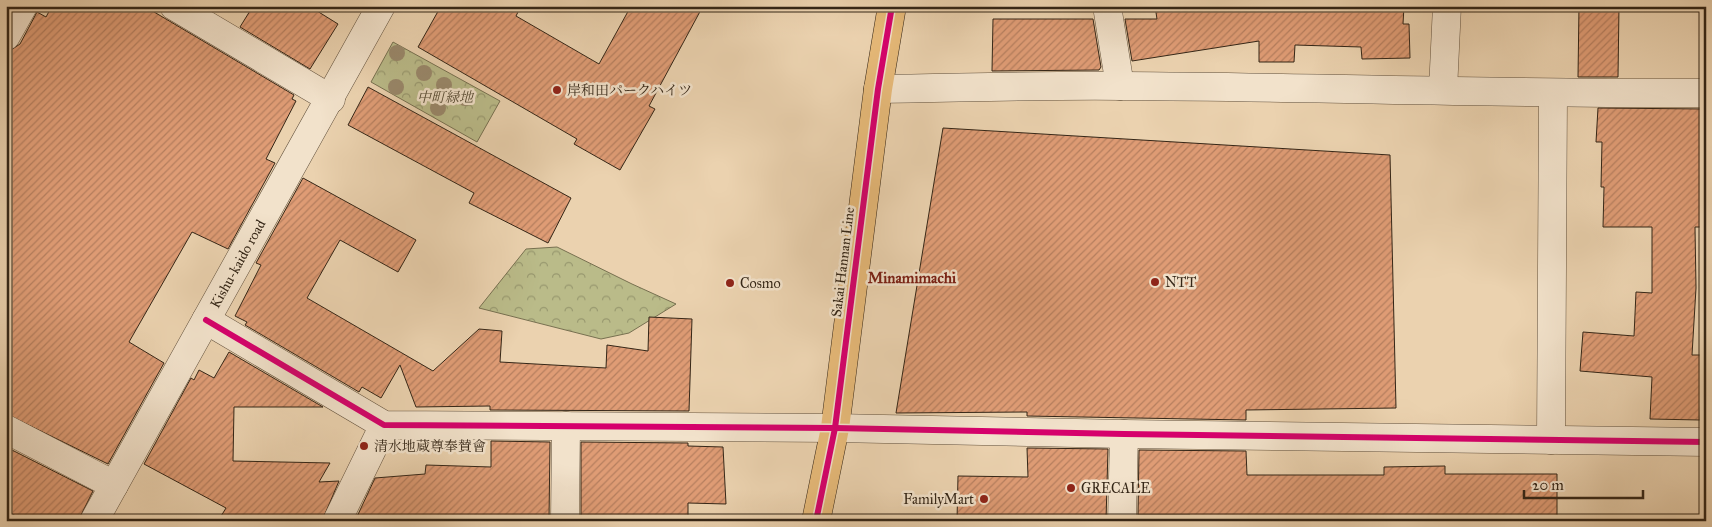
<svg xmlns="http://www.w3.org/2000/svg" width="1712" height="527" font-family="'IM FELL Great Primer','Noto Serif JP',serif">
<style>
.park{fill:url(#park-crowns);stroke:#777050}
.building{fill:url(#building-hatch);stroke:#342617}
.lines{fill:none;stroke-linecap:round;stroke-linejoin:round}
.minor-casing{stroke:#62513d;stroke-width:29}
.major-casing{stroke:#342617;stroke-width:29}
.minor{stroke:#f2e2cb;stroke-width:28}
.major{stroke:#e6b978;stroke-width:28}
.cycleway-casing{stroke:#f2e2cb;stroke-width:9}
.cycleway{stroke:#d6006c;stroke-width:6}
.tree{fill:#99886b}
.poi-dot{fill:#8f2418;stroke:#f2e2cb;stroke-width:2}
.labels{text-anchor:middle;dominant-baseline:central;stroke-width:5;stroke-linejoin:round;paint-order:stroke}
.poi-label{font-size:14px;fill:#342617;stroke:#f2e2cb;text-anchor:start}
.park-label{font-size:14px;font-style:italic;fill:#564b34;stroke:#f2e2cb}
.street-label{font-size:14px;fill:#342617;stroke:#f2e2cb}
.neighbourhood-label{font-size:15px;font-weight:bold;fill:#7a1f14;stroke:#f2e2cb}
</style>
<defs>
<pattern id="park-crowns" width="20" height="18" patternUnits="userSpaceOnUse" patternTransform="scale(1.25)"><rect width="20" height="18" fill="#babb89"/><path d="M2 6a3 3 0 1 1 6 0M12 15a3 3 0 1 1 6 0" fill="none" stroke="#98986f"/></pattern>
<pattern id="building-hatch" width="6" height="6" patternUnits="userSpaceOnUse" patternTransform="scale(1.25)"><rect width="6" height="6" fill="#df9c75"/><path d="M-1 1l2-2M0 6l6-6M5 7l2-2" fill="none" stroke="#b67f5f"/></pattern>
</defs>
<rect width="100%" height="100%" fill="#ebd2af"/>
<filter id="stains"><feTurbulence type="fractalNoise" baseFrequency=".004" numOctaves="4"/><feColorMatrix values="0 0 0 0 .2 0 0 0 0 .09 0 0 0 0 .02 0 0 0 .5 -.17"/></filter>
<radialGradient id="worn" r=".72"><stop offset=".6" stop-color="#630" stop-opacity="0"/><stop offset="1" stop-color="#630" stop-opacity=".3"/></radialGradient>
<g class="park">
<path d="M393 42 500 101 477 142 371 82Z"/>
<path d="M557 247 632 284 676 304 629 333 601 339 479 308 526 249Z"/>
</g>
<g class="building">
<path d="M52 6H144L294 95 292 99 296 101 266 159 275 163 228 249 192 232 129 342 164 363 108 464 6 414V59L11 50 20 44 37 12 46 17Z"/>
<path d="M253 6H309L338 24 310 69 240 27Z"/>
<path d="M441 6H521L516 16 599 64 631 6H703L649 106 655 109 620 170 574 144 577 139 418 47Z"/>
<path d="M1155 6H1404L1403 24H1409L1410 58 1362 59 1361 47 1295 45 1294 62H1259V41L1132 61 1125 19H1157Z"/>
<path d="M1579 6H1619L1618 77H1578Z"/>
<path d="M993 19H1093L1101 67 1099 70 992 71Z"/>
<path d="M368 87 571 198 548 243 469 203 474 193 348 125Z"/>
<path d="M1598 108 1706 109V227H1695L1696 288 1692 355H1702L1700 420 1650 419 1652 377 1580 371 1583 332 1634 336 1636 292 1652 293V227H1603L1604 187H1601L1602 142H1596Z"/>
<path d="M943 128 1390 155 1396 408 1246 410V420L1027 416V412L896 413Z"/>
<path d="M303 178 416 240 398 272 340 240 307 298 433 371 479 329 502 331 500 362 606 368 607 345 648 351 649 317 692 319 689 411 490 410V406L416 407 400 365 381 398 362 387 359 392 245 325 247 322 235 316 261 265 256 263Z"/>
<path d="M229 352 323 407H234L233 461 330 463 319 482 339 481 322 521H218L226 508 144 464 191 378 194 380 199 370 214 378Z"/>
<path d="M491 441 550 442 549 521H355L375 478 425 474 426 465 491 467Z"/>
<path d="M581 442 688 443V446L723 447 726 504 688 503V517H654V520H581Z"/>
<path d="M6 447 93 491 78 521H26L6 511Z"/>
<path d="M1027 448 1108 449 1106 521H957L958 476 1028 477Z"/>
<path d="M1139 450 1246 451 1247 475H1384V467L1445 466V474H1557V521H1190V515H1138Z"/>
</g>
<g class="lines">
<defs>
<g id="minor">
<path d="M174 6 331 99"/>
<path d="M1107 6 1120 86"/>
<path d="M6 36 23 6"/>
<path d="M878 89C959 88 1041 85 1123 86 1317 87 1512 94 1706 93"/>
<path d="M1443 90 1447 6"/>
<path d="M206 320 384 425 835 428 1124 434 1706 442"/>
<path d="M6 429 114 485"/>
<path d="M1551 440 1553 94"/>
<path d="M94 521 381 6"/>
<path d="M337 521 384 425"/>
<path d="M565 521 566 426"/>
<path d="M1122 521 1124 434"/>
</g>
<path id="major" d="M816 521 835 428 878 89 892 6"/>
</defs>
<use href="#minor" class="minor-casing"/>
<use href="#major" class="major-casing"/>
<use href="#minor" class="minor"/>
<use href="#major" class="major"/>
<defs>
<g id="cycleway">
<path d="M206 320 384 425 835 428 1124 434 1706 442"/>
<path d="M816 521 835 428 878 89 892 6"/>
</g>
</defs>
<use href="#cycleway" class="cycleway-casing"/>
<use href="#cycleway" class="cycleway"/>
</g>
<g class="tree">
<circle cx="397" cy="53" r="8"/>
<circle cx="424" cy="73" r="8"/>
<circle cx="444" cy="85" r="8"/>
<circle cx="396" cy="87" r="8"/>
<circle cx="465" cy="98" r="8"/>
<circle cx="438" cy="108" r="8"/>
</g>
<g class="poi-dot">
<circle cx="557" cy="90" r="5"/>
<circle cx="1155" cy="282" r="5"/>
<circle cx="730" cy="283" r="5"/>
<circle cx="364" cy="446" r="5"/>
<circle cx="1071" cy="488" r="5"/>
<circle cx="984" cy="499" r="5"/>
</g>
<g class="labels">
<g class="poi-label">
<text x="567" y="90">岸和田パークハイツ</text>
<text x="1165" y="282">NTT</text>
<text x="740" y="283">Cosmo</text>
<text x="374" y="446">清水地蔵尊奉賛會</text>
<text x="1081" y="488">GRECALE</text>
<text x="974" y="499" text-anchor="end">FamilyMart</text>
</g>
<g class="park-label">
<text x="445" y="97">中町緑地</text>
</g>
<g class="street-label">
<text transform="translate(843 262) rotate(-83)">Sakai Hannan Line</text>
<text transform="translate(238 264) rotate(-61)">Kishu-kaido road</text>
</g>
<g class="neighbourhood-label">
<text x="912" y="278">Minamimachi</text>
</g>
</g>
<rect width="1712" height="527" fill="none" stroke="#ebd2af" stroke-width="25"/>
<rect x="8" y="8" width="1697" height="512" fill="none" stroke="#342617" stroke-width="2.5"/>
<rect x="12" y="12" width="1687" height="502" fill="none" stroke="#342617"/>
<path d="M1524 490v8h119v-8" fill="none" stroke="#342617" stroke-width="2.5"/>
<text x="1532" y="490" font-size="15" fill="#342617" stroke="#f2e2cb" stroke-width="4" paint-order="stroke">20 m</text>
<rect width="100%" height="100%" filter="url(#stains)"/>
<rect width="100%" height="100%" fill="url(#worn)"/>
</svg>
